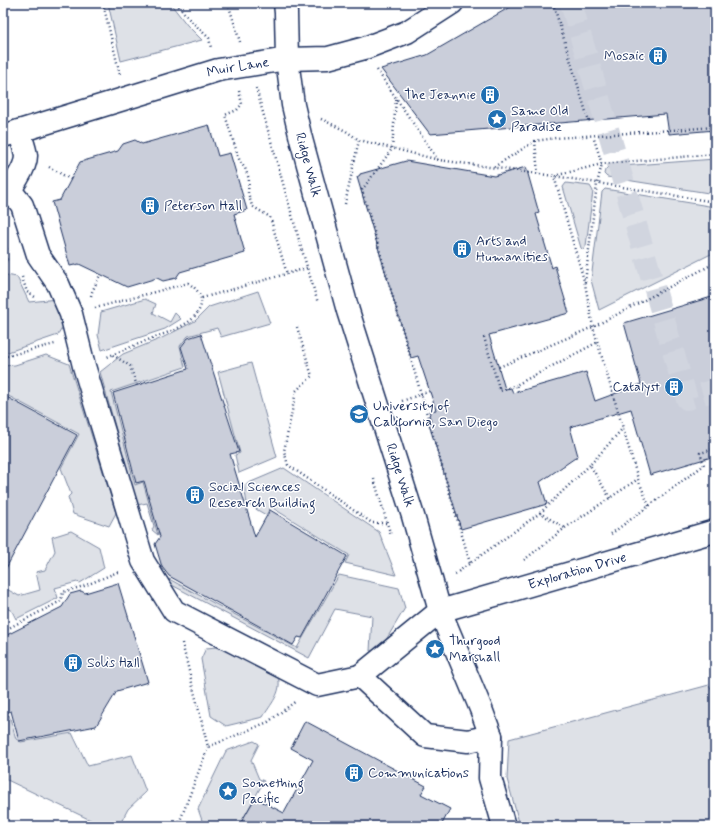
<svg xmlns="http://www.w3.org/2000/svg" width="718" height="829" font-family="Mynerve,sans-serif">
<style>
.green{fill:#dee1e7;stroke:#7c88a2}
.building{fill:#caceda;stroke:#1b2f5e}
.lines{fill:none;stroke-linecap:round;stroke-linejoin:round}
.minor-tunnel{stroke:#d1d5df;stroke-width:22;stroke-dasharray:22 11;stroke-linecap:butt}
.minor-casing{stroke:#1b2f5e;stroke-width:25}
.path{stroke:#1b2f5e;stroke-width:2.5;stroke-dasharray:1 3;stroke-linecap:butt}
.minor{stroke:#fff;stroke-width:22}
.path-bridge{stroke:#1b2f5e;stroke-width:2.5;stroke-dasharray:1 3;stroke-linecap:butt}
.labels{text-anchor:middle;dominant-baseline:central;stroke-width:3;stroke-linejoin:round;paint-order:stroke}
.poi-label{font-size:14px;fill:#1b2f5e;stroke:#fff;text-anchor:start}
.street-label{font-size:14px;fill:#1b2f5e;stroke:#fff}
</style>
<rect width="100%" height="100%" fill="#fff"/>
<filter id="ink" filterUnits="userSpaceOnUse"><feTurbulence type="fractalNoise" baseFrequency=".025" numOctaves="2"/><feDisplacementMap in="SourceGraphic" scale="8" xChannelSelector="R" yChannelSelector="G"/><feConvolveMatrix kernelMatrix="1 2 1 2 8 2 1 2 1" color-interpolation-filters="sRGB"/></filter>
<g filter="url(#ink)">
<g class="green">
<path d="M108 3H170L187 25 202 40 121 61Z"/>
<path d="M715 159V194L607 177 604 174 605 170 608 167Z"/>
<path d="M566 183 590 186 593 191 586 246 583 250 581 248 563 187Z"/>
<path d="M605 189 715 207V252L599 310 591 280 602 192Z"/>
<path d="M3 257 8 259 4 266 6 275 17 277 29 302 57 299 64 325 58 335 5 353 3 352Z"/>
<path d="M258 291 270 323 221 337 217 328 188 336 180 346 185 367 111 392 135 485 143 482 158 535 152 530 154 526 147 503 137 505 100 372 123 354 162 338 195 321 209 307Z"/>
<path d="M145 299 156 304 153 313 170 322 175 313 181 319 165 329 102 350 98 335 101 312Z"/>
<path d="M46 355 69 364 116 513 109 526 73 514 68 497 71 494 61 468 79 434 3 393V366L15 365Z"/>
<path d="M251 363 277 457 239 473 235 455 240 453 218 372Z"/>
<path d="M284 468 379 532 396 575 345 563 349 555 271 507 266 515 247 504 244 485Z"/>
<path d="M71 531 99 547 104 568 80 583 77 582 55 588 58 598 16 619 12 611 3 606V587L19 596 40 590 36 572 45 570 55 551 52 537Z"/>
<path d="M339 575 399 588 405 608 380 650 370 651 372 616 335 609 309 658 170 584 169 579 297 648Z"/>
<path d="M217 647 278 677C283 692 270 705 263 717L226 726 211 716 201 659 206 648Z"/>
<path d="M709 685 715 695V826H520L507 779 509 739Z"/>
<path d="M9 715 16 739 21 742 72 733 88 766 132 755 146 792 128 809 119 826H103L3 778V717Z"/>
<path d="M254 741 259 744 251 760 259 779 264 781 239 826H204L198 809 226 751Z"/>
</g>
<g class="building">
<path d="M517 3H715V130L669 134 666 114 430 134 381 69 427 55Z"/>
<path d="M209 125 218 156 230 153 247 210 234 214 245 253 180 272 176 278 163 281 157 278 127 287 79 264 70 266 52 202 60 200 80 162 118 151 123 144 135 140 142 144Z"/>
<path d="M406 161 494 176 526 167 539 213 536 214 552 268 555 266 569 313 489 335 505 389 511 388 513 393 586 372 595 401 641 384 624 323 715 296V456L650 475 631 409 570 427 578 456 540 482 547 504 461 529 428 421 431 420 429 415 430 414 429 411 436 410 418 356 411 358 357 177 360 175V174Z"/>
<path d="M201 334 239 452 230 454 255 537 270 510 347 556 302 638 298 637 293 645 169 576 162 567 155 544 160 537 144 481 136 483 113 393 188 369 181 347 188 338Z"/>
<path d="M3 395 77 435 3 574Z"/>
<path d="M118 583 148 682 117 691 96 726 19 741 11 711 3 714V637L62 607 70 594 81 591 85 593Z"/>
<path d="M305 721 426 786 421 794 450 809 441 826H239L255 798 284 813 313 760 291 748Z"/>
</g>
<g class="lines">
<path class="minor-tunnel" d="M571 3 687 399 715 390"/>
<defs>
<g id="minor">
<path id="s1" d="M285 3 286 13 287 59 293 105 301 139 348 311 413 516 440 611 481 709 491 736 490 778 504 826"/>
<path id="s2" d="M3 136 218 70 287 59 328 58 365 48 407 32 452 3"/>
<path d="M10 190 22 205 38 255 58 284 71 314 84 366 143 561 174 611 317 685 360 676 425 736 468 741 491 736"/>
<path d="M3 197C11 189 26 168 26 156 25 147 21 139 19 131"/>
<path id="s3" d="M360 676 440 611 715 531"/>
</g>
</defs>
<use href="#minor" class="minor-casing"/>
<g class="path">
<path d="M103 3 120 75"/>
<path d="M176 3 190 20 209 38 211 48"/>
<path d="M228 3 240 42"/>
<path d="M553 3 589 122"/>
<path d="M377 70 438 160"/>
<path d="M256 88 301 247 318 303"/>
<path d="M239 91 242 104 237 110 225 115 240 162 245 168 249 179 248 193 252 206 270 217 287 274"/>
<path d="M396 99 392 149 362 190 470 563"/>
<path d="M321 119 346 131 359 140 439 160 554 176 715 202"/>
<path d="M710 127 712 139"/>
<path d="M535 141 538 174"/>
<path d="M49 167 72 180"/>
<path d="M494 167 535 141 556 138 715 127"/>
<path d="M345 204 359 140"/>
<path d="M3 247 10 251"/>
<path d="M22 277 27 292 35 297H36"/>
<path d="M585 282 597 184 602 164 594 139"/>
<path d="M91 296 92 292 100 275"/>
<path d="M202 298 307 268"/>
<path d="M95 308 188 283C204 293 206 306 191 320 181 328 167 333 155 337 139 344 123 350 107 357"/>
<path d="M297 327 312 376 296 391 284 451 288 465 372 523H387"/>
<path d="M113 355 130 366 137 386"/>
<path d="M3 357 55 344"/>
<path d="M499 367 593 327 715 263"/>
<path d="M499 388 500 391 516 385"/>
<path d="M518 391 516 385 598 342"/>
<path d="M402 401 430 391"/>
<path d="M374 479 391 536"/>
<path d="M610 498 590 465 623 428"/>
<path d="M649 506 638 479 593 327 585 284 554 176 602 164 715 154"/>
<path d="M540 513 590 465"/>
<path d="M611 534 704 465 700 453 715 449"/>
<path d="M524 560 565 528 638 479"/>
<path d="M455 574 540 513 565 528"/>
<path d="M3 631 61 601 63 592 84 586 120 571"/>
<path d="M182 643 208 747 268 722 296 701"/>
<path d="M178 826 208 747"/>
</g>
<use href="#minor" class="minor"/>
<path class="path-bridge" d="M484 337 499 388"/>
</g>
</g>
<defs>
<symbol id="building-disc" viewBox="-11 -11 22 22"><circle r="9.5" fill="#1f6fb2" stroke="#fff"/><path d="M-4-6H4V6H1V3H-1V6H-4ZM-2.5-4.3h1.7v1.8h-1.7ZM.8-4.3h1.7v1.8H.8ZM-2.5-1h1.7V.8h-1.7ZM.8-1h1.7V.8H.8Z" fill="#fff"/></symbol>
<symbol id="sight-disc" viewBox="-11 -11 22 22"><circle r="9.5" fill="#1f6fb2" stroke="#fff"/><path d="M0-6L1.8-2.2L6-1.7L2.9 1.2L3.7 5.4L0 3.3L-3.7 5.4L-2.9 1.2L-6-1.7L-1.8-2.2Z" fill="#fff"/></symbol>
<symbol id="university-disc" viewBox="-11 -11 22 22"><circle r="9.5" fill="#1f6fb2" stroke="#fff"/><path d="M0-5L7-2L0 1L-7-2ZM-4 1L0 2.5L4 1V4Q0 6-4 4Z" fill="#fff"/></symbol>
</defs>
<g fill-rule="evenodd">
<use href="#building-disc" x="647" y="45" width="22" height="22"/>
<use href="#building-disc" x="479" y="84" width="22" height="22"/>
<use href="#sight-disc" x="486" y="108" width="22" height="22"/>
<use href="#building-disc" x="139" y="195" width="22" height="22"/>
<use href="#building-disc" x="451" y="238" width="22" height="22"/>
<use href="#building-disc" x="663" y="376" width="22" height="22"/>
<use href="#university-disc" x="348" y="403" width="22" height="22"/>
<use href="#building-disc" x="184" y="484" width="22" height="22"/>
<use href="#sight-disc" x="424" y="638" width="22" height="22"/>
<use href="#building-disc" x="62" y="652" width="22" height="22"/>
<use href="#building-disc" x="343" y="762" width="22" height="22"/>
<use href="#sight-disc" x="217" y="780" width="22" height="22"/>
</g>
<g class="labels">
<g class="poi-label">
<text x="644" y="56" text-anchor="end">Mosaic</text>
<text x="476" y="95" text-anchor="end">The Jeannie</text>
<text x="511" y="111">Same Old<tspan x="511" dy="16">Paradise</tspan></text>
<text x="164" y="206">Peterson Hall</text>
<text x="476" y="241">Arts and<tspan x="476" dy="16">Humanities</tspan></text>
<text x="660" y="387" text-anchor="end">Catalyst</text>
<text x="373" y="406">University of<tspan x="373" dy="16">California, San Diego</tspan></text>
<text x="209" y="487">Social Sciences<tspan x="209" dy="16">Research Building</tspan></text>
<text x="449" y="641">Thurgood<tspan x="449" dy="16">Marshall</tspan></text>
<text x="87" y="663">Solis Hall</text>
<text x="368" y="773">Communications</text>
<text x="242" y="783">Something<tspan x="242" dy="16">Pacific</tspan></text>
</g>
<g class="street-label">
<text stroke="none"><textPath href="#s2" startOffset="245">Muir Lane</textPath></text>
<text stroke="none"><textPath href="#s1" startOffset="164">Ridge Walk</textPath></text>
<text stroke="none"><textPath href="#s1" startOffset="488">Ridge Walk</textPath></text>
<text stroke="none"><textPath href="#s3" startOffset="246">Exploration Drive</textPath></text>
</g>
</g>
<rect width="718" height="829" fill="none" stroke="#fff" stroke-width="16"/>
<rect x="8" y="8" width="702" height="813" fill="none" stroke="#1b2f5e" stroke-width="1.5" filter="url(#ink)"/>
</svg>
